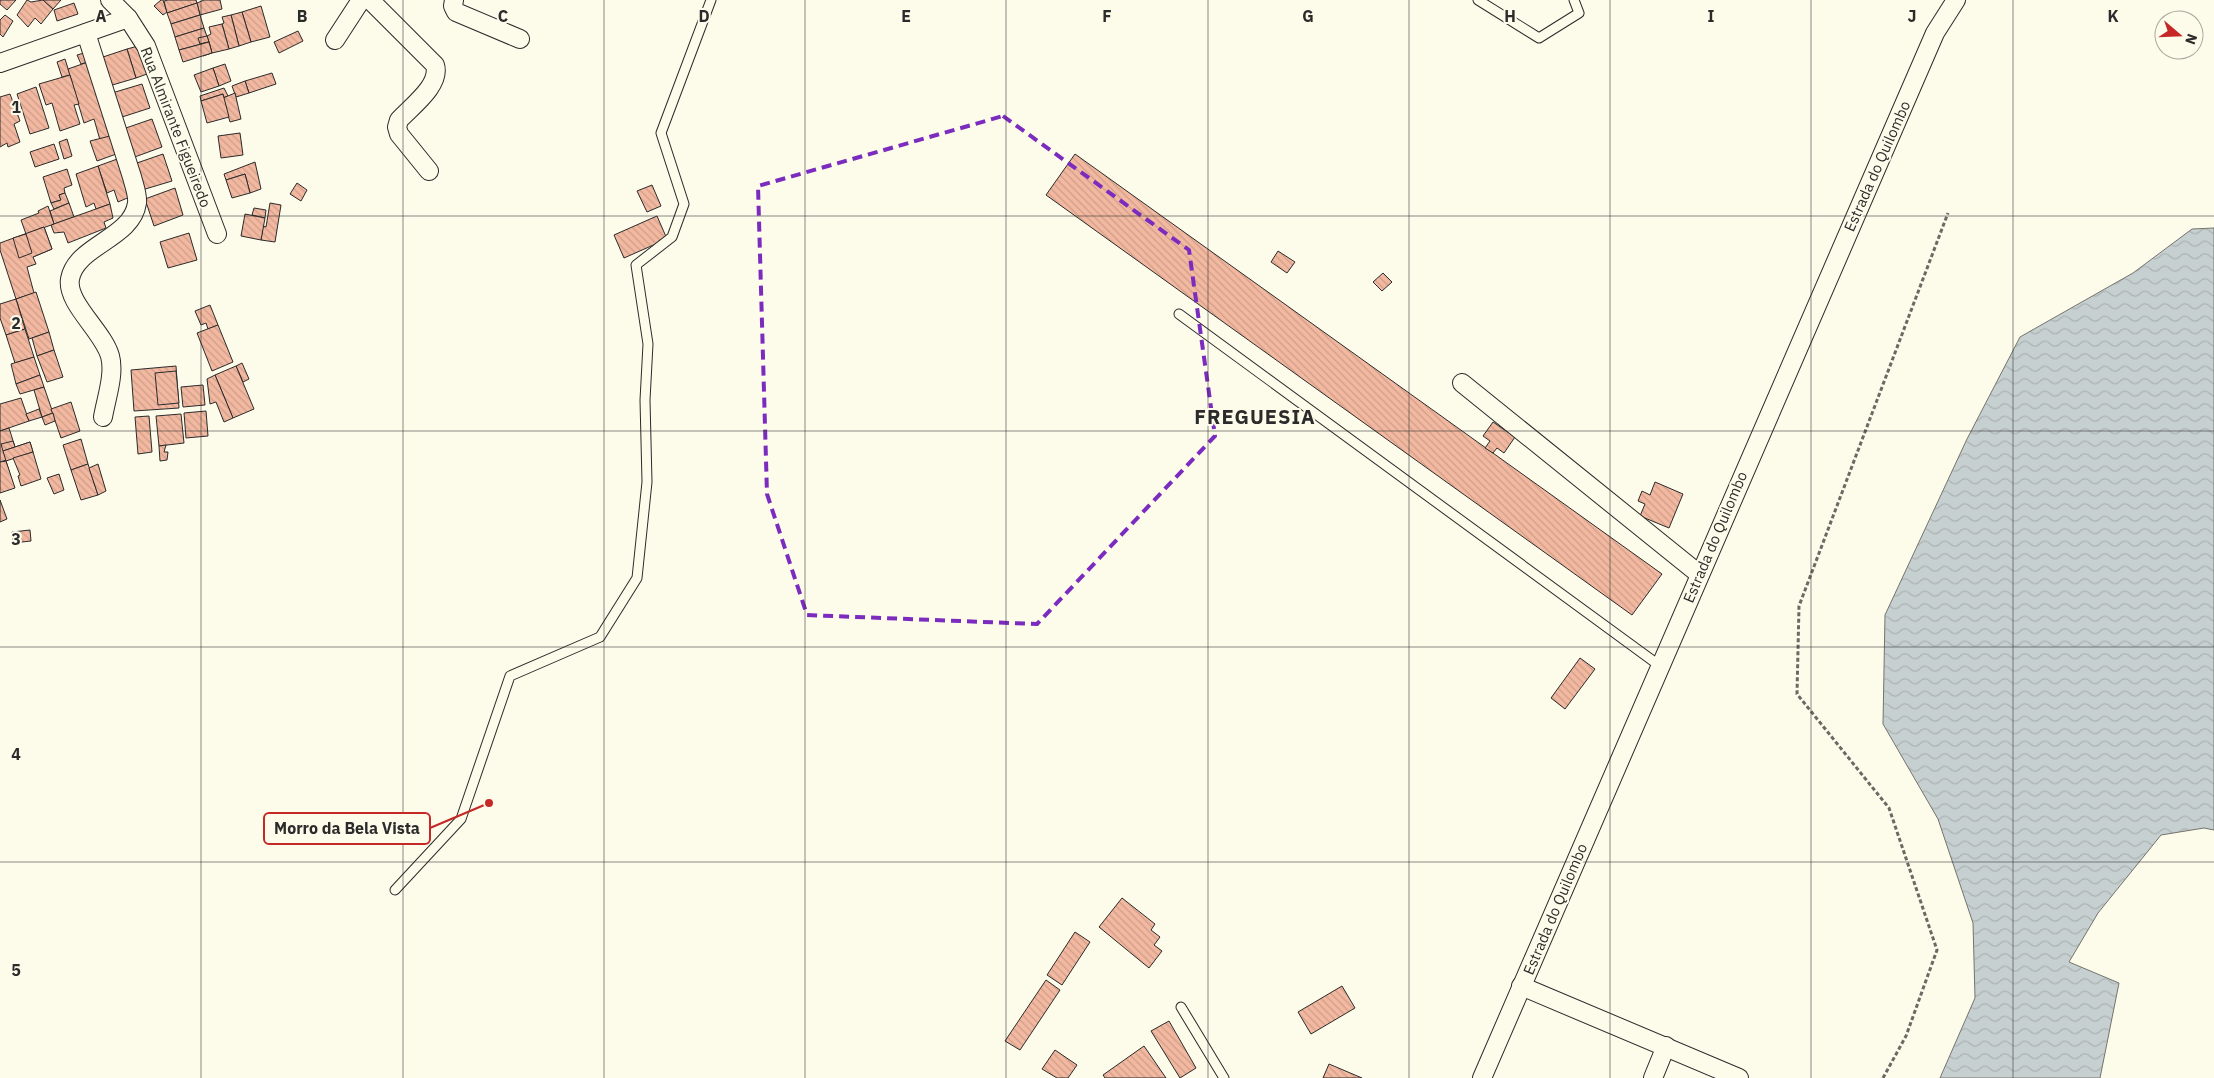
<svg xmlns="http://www.w3.org/2000/svg" width="2214" height="1078" font-family="'IBM Plex Sans',sans-serif">
<style>
.water{fill:url(#water-waves);stroke:#74746e}
.building{fill:url(#building-back-hatch);stroke:#2b2b2b}
.lines{fill:none;stroke-linecap:round;stroke-linejoin:round}
.service-casing{stroke:#2b2b2b;stroke-width:11}
.minor-casing{stroke:#2b2b2b;stroke-width:20}
.path{stroke:#6a6964;stroke-width:3;stroke-dasharray:4 2.5;stroke-linecap:butt}
.service{stroke:#fdfbea;stroke-width:9}
.minor{stroke:#fdfbea;stroke-width:18}
.marked{fill:none;stroke:#7b2cbf;stroke-width:4;stroke-dasharray:10 6;stroke-linejoin:round}
.grid{fill:none;stroke:#2b2b2b;stroke-width:1;stroke-opacity:0.55}
.labels{text-anchor:middle;dominant-baseline:central;stroke-width:4;stroke-linejoin:round;paint-order:stroke}
.street-label{font-size:15px;fill:#2b2b2b;stroke:#fdfbea}
.district-label{font-size:20px;font-weight:bold;letter-spacing:1px;fill:#2b2b2b;stroke:#fdfbea}
.grid-label{font-size:16px;text-anchor:middle;font-weight:bold;fill:#2b2b2b;stroke:#fdfbea;stroke-width:4;stroke-linejoin:round;paint-order:stroke}
.leader{fill:none;stroke:#c62828;stroke-width:2}
.callout-dot{fill:#c62828;stroke:#fdfbea;stroke-width:2}
.callout{fill:#fdfbea;stroke:#c62828;stroke-width:2}
.callout-label{font-size:16px;text-anchor:middle;font-weight:bold;fill:#2b2b2b}
</style>
<defs>
<pattern id="water-waves" width="16" height="10" patternUnits="userSpaceOnUse" patternTransform="scale(1.25)"><rect width="16" height="10" fill="#c7d0d0"/><path d="M0 5q4-4 8 0t8 0" fill="none" stroke="#abb3b3"/></pattern>
<pattern id="building-back-hatch" width="6" height="6" patternUnits="userSpaceOnUse" patternTransform="scale(1.25)"><rect width="6" height="6" fill="#f2b8a0"/><path d="M-1 5l2 2M0 0l6 6M5-1l2 2" fill="none" stroke="#d09e8a"/></pattern>
</defs>
<rect width="100%" height="100%" fill="#fdfbea"/>
<path class="water" d="M2214 228V830L2204 828 2161 835 2098 913 2069 962 2119 983 2100 1078H1940L1975 998 1973 923 1938 819 1883 724 1885 615 1967 439 2020 337 2133 273 2192 229Z"/>
<g class="building">
<path d="M0 0H16L7 10 0 4Z"/>
<path d="M27 0 31 2 43 0 53 9 41 24 35 18 28 27 17 15Z"/>
<path d="M43 0H61L53 9Z"/>
<path d="M161 0H163L167 12 163 15 154 6Z"/>
<path d="M168 0H196L197 3 167 13 164 1Z"/>
<path d="M204 0H220L222 9 200 15 197 3Z"/>
<path d="M74 3 78 14 57 21 54 10Z"/>
<path d="M197 3 200 15 171 24 167 13Z"/>
<path d="M261 6 270 37 251 42 242 12Z"/>
<path d="M242 12 251 42 239 46 231 15Z"/>
<path d="M5 15 13 21 3 37 0 34V20Z"/>
<path d="M200 15 204 28 175 37 171 24Z"/>
<path d="M231 15 239 46 229 49 222 24 224 23 222 17Z"/>
<path d="M222 24 229 49 212 53 207 36 211 34 209 27Z"/>
<path d="M204 28 209 42 179 50 175 37Z"/>
<path d="M298 31 303 41 279 53 274 42Z"/>
<path d="M207 36 209 42 200 44 198 38Z"/>
<path d="M209 42 212 53 203 56 200 44Z"/>
<path d="M209 42 212 53 183 62 179 50Z"/>
<path d="M138 46 147 74 136 78 127 49Z"/>
<path d="M127 49 136 78 109 86 100 58Z"/>
<path d="M88 52V62L81 64 77 55Z"/>
<path d="M65 59 70 75 62 77 57 62Z"/>
<path d="M88 62 114 135 100 140 94 119 84 123 68 69Z"/>
<path d="M225 64 231 81 219 86 213 68Z"/>
<path d="M213 68 219 86 201 92 194 75Z"/>
<path d="M272 73 276 84 249 93 245 81Z"/>
<path d="M70 75 79 104 74 105 80 124 60 131 52 103 46 105 39 84Z"/>
<path d="M245 81 249 93 236 97 232 86Z"/>
<path d="M142 84 150 108 119 118 112 93Z"/>
<path d="M36 87 49 128 30 134 17 94Z"/>
<path d="M224 88 228 96 223 98V94L201 101 200 96Z"/>
<path d="M235 93 241 119 230 122 223 98Z"/>
<path d="M10 94 20 121 14 124 20 142 8 147 7 143 0 147V97Z"/>
<path d="M223 94 229 117 207 123 201 101Z"/>
<path d="M152 119 162 147 132 158 123 129Z"/>
<path d="M240 133 243 155 221 158 218 136Z"/>
<path d="M114 135 119 153 97 161 90 141Z"/>
<path d="M67 139 72 156 64 159 59 142Z"/>
<path d="M54 144 59 159 35 167 30 152Z"/>
<path d="M163 154 172 181 142 190 134 164Z"/>
<path d="M1075 154 1662 574 1632 615 1046 195Z"/>
<path d="M120 158 132 196 118 202 114 190 107 193 98 166Z"/>
<path d="M255 162 261 189 250 193 245 174 226 180 224 174Z"/>
<path d="M98 166 110 204 96 209 94 203 86 207 76 174Z"/>
<path d="M67 169 72 185 64 188 65 193 59 195 61 200 51 203 43 177Z"/>
<path d="M245 174 250 193 232 198 226 180Z"/>
<path d="M297 183 307 190 301 201 290 194Z"/>
<path d="M652 185 661 206 647 212 637 191Z"/>
<path d="M175 188 183 215 154 226 145 199Z"/>
<path d="M65 193 69 203 54 209 51 203 61 200 59 195Z"/>
<path d="M69 203 74 217 54 224 50 211Z"/>
<path d="M270 203 281 205 275 242 261 240 263 226 266 227Z"/>
<path d="M110 204 113 218 104 222 106 228 68 243 64 232 54 233 51 225Z"/>
<path d="M48 206 54 224 26 234 21 220 39 213 38 211Z"/>
<path d="M254 208 266 210 265 218 252 215Z"/>
<path d="M245 214 265 218 261 240 241 236Z"/>
<path d="M657 216 667 239 624 258 614 235Z"/>
<path d="M44 227 52 249 33 257 26 234Z"/>
<path d="M44 227 52 249 33 257 36 264 27 267 34 293 16 299 0 250V243Z"/>
<path d="M189 233 197 260 168 268 160 242Z"/>
<path d="M26 234 32 253 19 258 13 238Z"/>
<path d="M1278 251 1295 262 1287 273 1271 262Z"/>
<path d="M1383 273 1392 282 1382 291 1373 282Z"/>
<path d="M36 292 49 332 29 339 16 299Z"/>
<path d="M16 299 25 329 6 335 0 318V304Z"/>
<path d="M210 305 218 325 208 329 206 323 201 325 195 311Z"/>
<path d="M218 325 233 362 212 371 197 333Z"/>
<path d="M25 329 34 357 15 363 6 335Z"/>
<path d="M49 332 54 350 37 356 32 338Z"/>
<path d="M54 350 63 377 47 382 37 356Z"/>
<path d="M34 357 40 375 16 384 11 364Z"/>
<path d="M242 363 249 379 243 382 236 366Z"/>
<path d="M176 366 179 408 134 411 131 370Z"/>
<path d="M236 366 254 409 233 418 215 375Z"/>
<path d="M176 371 179 403 158 405 155 373Z"/>
<path d="M40 375 44 387 20 394 16 384Z"/>
<path d="M215 375 233 418 224 422 216 402 210 404 207 379Z"/>
<path d="M203 385 205 405 183 407 181 387Z"/>
<path d="M44 387 53 413 42 417 34 390Z"/>
<path d="M21 398 29 421 0 431V404Z"/>
<path d="M71 402 80 431 61 438 51 409Z"/>
<path d="M39 409 42 417 29 421 26 414Z"/>
<path d="M206 411 208 436 186 438 184 413Z"/>
<path d="M53 413 55 421 45 425 42 417Z"/>
<path d="M181 414 184 443 159 446 156 416Z"/>
<path d="M149 416 152 452 138 454 135 417Z"/>
<path d="M1493 422 1515 437 1504 453 1497 448 1493 453 1485 448 1490 441 1483 436Z"/>
<path d="M9 428 15 447 30 442 33 452 0 462V431Z"/>
<path d="M81 439 88 464 71 470 63 445Z"/>
<path d="M13 441 15 447 3 451 1 444Z"/>
<path d="M30 442 33 452 6 461 3 451Z"/>
<path d="M166 445 164 452H168L167 460 160 461 159 446Z"/>
<path d="M33 452 41 479 21 486 18 476 20 475 13 458Z"/>
<path d="M6 461 9 471 6 472 2 462Z"/>
<path d="M6 461 15 488 0 493V462Z"/>
<path d="M88 464 98 495 81 500 71 470Z"/>
<path d="M98 464 106 491 98 495 89 468Z"/>
<path d="M59 474 64 490 54 494 47 478Z"/>
<path d="M1655 482 1683 494 1669 528 1640 516 1645 504 1638 501 1642 491 1650 495Z"/>
<path d="M0 500 7 519 0 522Z"/>
<path d="M30 530 31 541 13 543 12 532Z"/>
<path d="M1580 658 1595 669 1565 709 1551 698Z"/>
<path d="M1122 898 1155 924 1151 930 1160 937 1154 945 1162 951 1149 968 1099 927Z"/>
<path d="M1075 932 1090 942 1062 985 1047 975Z"/>
<path d="M1046 980 1060 990 1020 1050 1005 1041Z"/>
<path d="M1342 986 1355 1008 1311 1034 1298 1012Z"/>
<path d="M1169 1021 1196 1068 1180 1078 1151 1031Z"/>
<path d="M1144 1046 1166 1078H1105L1103 1075Z"/>
<path d="M1055 1050 1077 1065 1068 1078H1057L1042 1069Z"/>
<path d="M1329 1064 1362 1078H1323Z"/>
</g>
<g class="lines">
<defs>
<g id="service">
<path d="M1478 0 1539 38 1579 13 1574 0"/>
<path d="M1179 314 1660 666"/>
<path d="M395 890 461 819 510 676 600 637 637 578 647 482 645 400 648 344 636 265 672 237 684 204 661 133 711 0"/>
<path d="M1181 1007 1224 1078"/>
</g>
<g id="minor">
<path d="M110 0 128 18 146 46 217 234"/>
<path d="M370 0 435 65C441 85 412 106 399 120L397 127 399 134 429 171"/>
<path d="M454 0 453 6 456 12 520 39"/>
<path d="M86 33 132 177C134 185 138 195 137 203 132 239 76 245 70 279 66 303 103 331 110 356 115 374 106 399 103 417"/>
<path d="M335 40 361 0"/>
<path d="M0 63 128 18"/>
<path d="M1462 383 1699 574"/>
<path d="M1521 986 1739 1078"/>
<path d="M1482 1078 1935 33 1956 0"/>
<path d="M1653 1078 1666 1046"/>
</g>
</defs>
<use href="#service" class="service-casing"/>
<use href="#minor" class="minor-casing"/>
<path class="path" d="M1883 1078 1906 1036 1937 950 1889 808 1797 694 1799 606 1948 213"/>
<use href="#service" class="service"/>
<use href="#minor" class="minor"/>
</g>
<path class="marked" d="M1003 116 1189 250 1215 436 1037 624 807 615 767 494 758 186Z"/>
<path class="grid" d="M201 0V1078M403 0V1078M604 0V1078M805 0V1078M1006 0V1078M1208 0V1078M1409 0V1078M1610 0V1078M1811 0V1078M2013 0V1078M0 216H2214M0 431H2214M0 647H2214M0 862H2214"/>
<g class="labels">
<g class="street-label">
<text transform="translate(176 127) rotate(69)">Rua Almirante Figueiredo</text>
<text transform="translate(1877 166) rotate(-66)">Estrada do Quilombo</text>
<text transform="translate(1715 537) rotate(-67)">Estrada do Quilombo</text>
<text transform="translate(1555 909) rotate(-67)">Estrada do Quilombo</text>
</g>
<g class="district-label">
<text x="1255" y="416">FREGUESIA</text>
</g>
</g>
<g class="grid-label">
<text x="101" y="22">A</text>
<text x="302" y="22">B</text>
<text x="503" y="22">C</text>
<text x="704" y="22">D</text>
<text x="906" y="22">E</text>
<text x="1107" y="22">F</text>
<text x="1308" y="22">G</text>
<text x="1510" y="22">H</text>
<text x="1711" y="22">I</text>
<text x="1912" y="22">J</text>
<text x="2113" y="22">K</text>
<text x="16" y="113">1</text>
<text x="16" y="329">2</text>
<text x="16" y="545">3</text>
<text x="16" y="760">4</text>
<text x="16" y="976">5</text>
</g>
<path class="leader" d="M489 803L430 828"/>
<circle class="callout-dot" cx="489" cy="803" r="5"/>
<rect class="callout" x="264" y="813" width="166" height="31" rx="5"/>
<g class="callout-label">
<text x="347" y="834">Morro da Bela Vista</text>
</g>
<g transform="translate(2179 35) rotate(109)"><circle r="24" fill="#fdfbea" stroke="#a9a89e"/>
<path d="M0-4L9 19L0 12L-9 19Z" fill="#c62828"/>
<text y="-8" font-size="14" font-weight="bold" text-anchor="middle" fill="#2b2b2b">N</text>
</g>
</svg>
